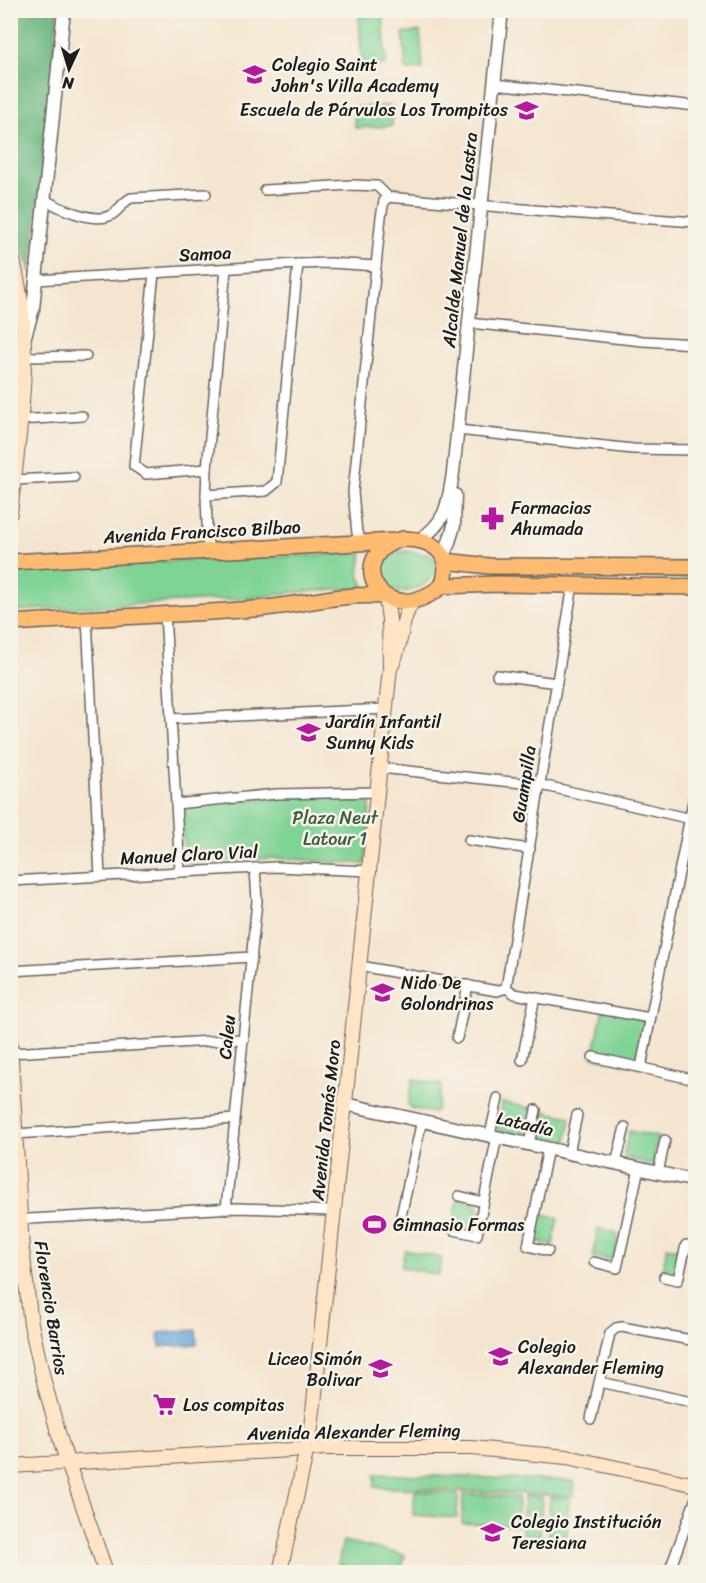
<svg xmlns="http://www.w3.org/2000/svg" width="706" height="1583" font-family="Sriracha,sans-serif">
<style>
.green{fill:#7fd395;stroke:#4e7858;stroke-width:1.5}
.forest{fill:#67b57e;stroke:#42684d;stroke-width:1.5}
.water{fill:#6ba8dc;stroke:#44627c;stroke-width:1.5}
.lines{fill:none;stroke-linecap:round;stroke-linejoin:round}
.minor-casing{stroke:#68625b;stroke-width:12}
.tertiary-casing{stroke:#68625b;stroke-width:15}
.secondary-casing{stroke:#68625b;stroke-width:16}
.primary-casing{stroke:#68625b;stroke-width:18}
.minor{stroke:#fff;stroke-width:9}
.tertiary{stroke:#fff;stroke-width:12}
.secondary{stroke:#ffe4c6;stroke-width:14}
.primary{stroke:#ffbb71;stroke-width:15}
.labels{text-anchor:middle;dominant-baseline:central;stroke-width:5;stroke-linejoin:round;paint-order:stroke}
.poi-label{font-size:18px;fill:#1c1c1c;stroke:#f7f3e8;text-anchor:start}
.street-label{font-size:18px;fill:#1c1c1c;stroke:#f7f3e8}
.park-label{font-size:18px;fill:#3f5c46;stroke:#f7f3e8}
</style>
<rect width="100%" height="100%" fill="#f7f3e8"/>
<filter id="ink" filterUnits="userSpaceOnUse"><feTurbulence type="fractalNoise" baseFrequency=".0167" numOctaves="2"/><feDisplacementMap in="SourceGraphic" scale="12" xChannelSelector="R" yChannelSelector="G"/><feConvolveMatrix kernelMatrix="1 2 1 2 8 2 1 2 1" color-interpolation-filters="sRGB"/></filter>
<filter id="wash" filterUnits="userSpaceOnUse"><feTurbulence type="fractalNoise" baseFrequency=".008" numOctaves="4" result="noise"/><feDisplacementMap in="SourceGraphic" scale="24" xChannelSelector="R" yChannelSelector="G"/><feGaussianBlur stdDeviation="1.35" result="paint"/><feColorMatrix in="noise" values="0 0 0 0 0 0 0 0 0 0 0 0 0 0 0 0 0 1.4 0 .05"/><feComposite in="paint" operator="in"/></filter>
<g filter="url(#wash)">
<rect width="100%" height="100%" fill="#f5e5d0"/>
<g class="green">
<path d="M383 15 386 65 362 67 359 16Z"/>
<path d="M420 31 423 69 406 70 403 33Z"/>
<path d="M392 106V126L355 128 354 107Z"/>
<path d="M406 551 430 555 437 562C440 585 399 601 384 586 379 581 379 574 379 568 386 557 394 552 406 551Z"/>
<path d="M362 553 359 575 365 588 296 592 256 598 11 611V571L200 559Z"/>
<path d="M480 573 695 576 696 579 480 576Z"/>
<path d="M371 795 365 864 274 858 186 863 180 807 277 796Z"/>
<path d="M603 1009 650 1018 643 1067 593 1057Z"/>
<path d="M413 1079 442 1085 437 1109 433 1113 410 1108 408 1104Z"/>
<path d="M502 1102 531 1108 526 1132 522 1136 499 1131 497 1127Z"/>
<path d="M542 1111 571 1117 567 1141 562 1145 540 1140 537 1136Z"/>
<path d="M629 1131 658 1137 653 1163 650 1164 626 1158 624 1154Z"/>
<path d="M458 1199 476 1203 479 1207 474 1228 470 1231 452 1227Z"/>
<path d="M541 1215 558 1218 553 1245 536 1241 535 1238Z"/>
<path d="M598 1229 615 1232 618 1237 614 1257 610 1260 593 1257Z"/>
<path d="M667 1247 679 1249 681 1252 676 1272 672 1275 662 1273Z"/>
<path d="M405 1250 442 1258 439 1275 401 1267Z"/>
<path d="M375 1474 574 1481 573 1496 375 1487Z"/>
<path d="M415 1491 458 1494 457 1518 413 1515Z"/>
<path d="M463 1494 518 1497 517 1526 462 1523Z"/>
<path d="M524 1496 542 1497 540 1535 522 1534Z"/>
<path d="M550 1497 569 1498 567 1536 548 1535Z"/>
<path d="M343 1541 405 1555 401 1572H373L338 1565Z"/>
</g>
<path class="forest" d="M10 11H58L31 272 11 218Z"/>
<path class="water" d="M196 1330 197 1344 160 1347 159 1333Z"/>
</g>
<g filter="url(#ink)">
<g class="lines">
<defs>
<g id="minor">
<path d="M494 84 696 106"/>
<path d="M265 190 352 185 377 186 388 197 568 213 696 222"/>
<path d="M44 199C58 208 93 223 109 216 118 213 122 202 131 198L206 194"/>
<path d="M154 273 134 466 146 474 207 469"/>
<path d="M36 280 298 264 331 263 376 266"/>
<path d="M469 323 643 341 696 344"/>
<path d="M26 357 86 356"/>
<path d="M20 420 82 416"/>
<path d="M458 430 633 449 696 450"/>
<path d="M14 480 74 477"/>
<path d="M206 495 266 491 277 482 298 264"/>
<path d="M364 543 357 533 353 492 381 217 384 201 388 197"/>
<path d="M208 551 206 495 207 469 226 269"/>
<path d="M165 614 180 872"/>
<path d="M87 618 100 876"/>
<path d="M497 675 557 683"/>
<path d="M171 719 386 709"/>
<path d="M380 768 541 785 696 820"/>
<path d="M176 804 276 794 377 792"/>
<path d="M469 840 530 849"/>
<path d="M10 881 276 867 369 871"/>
<path d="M360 966 497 991 506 988 515 994 650 1018"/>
<path d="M10 971 252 957"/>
<path d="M506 988 573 585"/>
<path d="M457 1038 468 985"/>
<path d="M11 1053 244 1039"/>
<path d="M593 1057 696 1080"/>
<path d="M522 1060 535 997"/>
<path d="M643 1067 642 1062 696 786"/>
<path d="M16 1134 235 1119"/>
<path d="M490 1135 498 1098"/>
<path d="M529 1144 536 1110"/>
<path d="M548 1148 528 1246 548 1251"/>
<path d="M569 1153 577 1115"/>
<path d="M616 1163 625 1127"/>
<path d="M658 1173 665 1140"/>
<path d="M459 1196 483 1202"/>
<path d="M226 1209 257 901 255 868"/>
<path d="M401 1216 422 1120"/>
<path d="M10 1220 235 1208 334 1211"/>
<path d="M454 1230 477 1235 497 1136"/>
<path d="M594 1262 617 1268 639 1168"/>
<path d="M664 1277 678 1280 686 1245 696 1247"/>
<path d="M600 1382 696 1403"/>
<path d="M591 1419 610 1333 616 1328 622 1327 696 1341"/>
<path d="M669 1572 696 1498"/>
</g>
<g id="tertiary">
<path d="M25 336 33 309 36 280 64 10"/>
<path d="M419 540C447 522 448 504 453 473L502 10"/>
<path d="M444 558 454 526 455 495"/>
<path d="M345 1104 696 1181"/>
</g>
<g id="secondary">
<path d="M10 250C36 336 20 425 10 513"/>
<path d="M391 667C403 645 399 619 414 600"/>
<path d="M10 1040 22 1250 31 1324 44 1382 62 1446 106 1572"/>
<path d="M10 1466 326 1448H472L567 1457 696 1485"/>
<path d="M280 1572 310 1434 314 1403 390 668 389 619 386 598"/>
</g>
<g id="primary">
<path d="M403 539C433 539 455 554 442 586 380 635 341 553 403 539Z"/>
<path d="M445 561 489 566 696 567"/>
<path d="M10 562 395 541"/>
<path d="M442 586 497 584 696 587"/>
<path d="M10 623C92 618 173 615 254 609 297 606 339 593 382 596"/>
</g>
</defs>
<use href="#minor" class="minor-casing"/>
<use href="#tertiary" class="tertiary-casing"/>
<use href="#secondary" class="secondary-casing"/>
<use href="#primary" class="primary-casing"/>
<use href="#minor" class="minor"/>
<use href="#tertiary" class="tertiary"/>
<use href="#secondary" class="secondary"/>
<use href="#primary" class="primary"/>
</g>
</g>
<defs>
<symbol id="school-bare" viewBox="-9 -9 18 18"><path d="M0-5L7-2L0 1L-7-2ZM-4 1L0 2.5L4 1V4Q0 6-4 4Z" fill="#b5179e" stroke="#f7f3e8" stroke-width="2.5" paint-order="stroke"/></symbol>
<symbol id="pharmacy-bare" viewBox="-9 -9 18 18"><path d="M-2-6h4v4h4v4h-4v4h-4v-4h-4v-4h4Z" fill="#b5179e" stroke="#f7f3e8" stroke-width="2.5" paint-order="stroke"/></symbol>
<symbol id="stadium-bare" viewBox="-9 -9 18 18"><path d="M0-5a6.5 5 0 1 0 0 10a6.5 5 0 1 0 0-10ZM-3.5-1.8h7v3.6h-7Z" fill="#b5179e" stroke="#f7f3e8" stroke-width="2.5" paint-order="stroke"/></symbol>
<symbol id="supermarket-bare" viewBox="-9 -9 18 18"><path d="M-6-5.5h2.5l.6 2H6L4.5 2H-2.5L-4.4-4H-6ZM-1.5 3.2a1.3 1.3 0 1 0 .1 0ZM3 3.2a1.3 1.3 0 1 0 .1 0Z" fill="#b5179e" stroke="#f7f3e8" stroke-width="2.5" paint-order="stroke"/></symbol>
</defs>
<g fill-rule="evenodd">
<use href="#school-bare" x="238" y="58" width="33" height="33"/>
<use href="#school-bare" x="510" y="94" width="33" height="33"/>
<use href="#pharmacy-bare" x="476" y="502" width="33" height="33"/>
<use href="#school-bare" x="292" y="716" width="33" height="33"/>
<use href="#school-bare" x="366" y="976" width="33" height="33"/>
<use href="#stadium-bare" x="358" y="1208" width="33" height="33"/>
<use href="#school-bare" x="484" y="1340" width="33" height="33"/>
<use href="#school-bare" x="364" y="1352" width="33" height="33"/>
<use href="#supermarket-bare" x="148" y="1388" width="33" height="33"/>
<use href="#school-bare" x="476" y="1516" width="33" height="33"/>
</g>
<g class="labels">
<g class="poi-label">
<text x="272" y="65">Colegio Saint<tspan x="272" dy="21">John's Villa Academy</tspan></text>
<text x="508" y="110" text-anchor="end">Escuela de Párvulos Los Trompitos</text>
<text x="511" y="508">Farmacias<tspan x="511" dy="21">Ahumada</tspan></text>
<text x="326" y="722">Jardín Infantil<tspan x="326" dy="21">Sunny Kids</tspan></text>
<text x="401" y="983">Nido De<tspan x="401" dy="21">Golondrinas</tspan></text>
<text x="393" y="1225">Gimnasio Formas</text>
<text x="518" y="1347">Colegio<tspan x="518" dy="21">Alexander Fleming</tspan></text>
<text x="362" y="1359" text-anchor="end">Liceo Simón<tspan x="362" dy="21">Bolivar</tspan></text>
<text x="183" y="1405">Los compitas</text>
<text x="511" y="1522">Colegio Institución<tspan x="511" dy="21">Teresiana</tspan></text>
</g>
<g class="street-label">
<text transform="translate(460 240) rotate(-84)">Alcalde Manuel de la Lastra</text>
<text transform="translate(205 254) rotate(-3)">Samoa</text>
<text transform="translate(202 532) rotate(-3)">Avenida Francisco Bilbao</text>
<text transform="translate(524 784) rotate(-81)">Guampilla</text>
<text transform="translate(189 855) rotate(-3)">Manuel Claro Vial</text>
<text transform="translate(227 1037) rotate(-84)">Caleu</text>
<text transform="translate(326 1120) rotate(-84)">Avenida Tomás Moro</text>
<text transform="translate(525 1124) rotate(13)">Latadía</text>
<text transform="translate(51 1308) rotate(81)">Florencio Barrios</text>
<text transform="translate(354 1432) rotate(-1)">Avenida Alexander Fleming</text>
</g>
<g class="park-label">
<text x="335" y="818">Plaza Neut<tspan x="335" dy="21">Latour 1</tspan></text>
</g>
</g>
<rect width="706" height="1583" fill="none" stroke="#f7f3e8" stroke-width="36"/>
<g transform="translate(69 69) rotate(184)" stroke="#f7f3e8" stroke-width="4.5" paint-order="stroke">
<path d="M0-4.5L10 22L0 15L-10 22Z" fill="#1c1c1c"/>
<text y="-9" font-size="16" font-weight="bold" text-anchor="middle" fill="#1c1c1c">N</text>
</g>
</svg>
